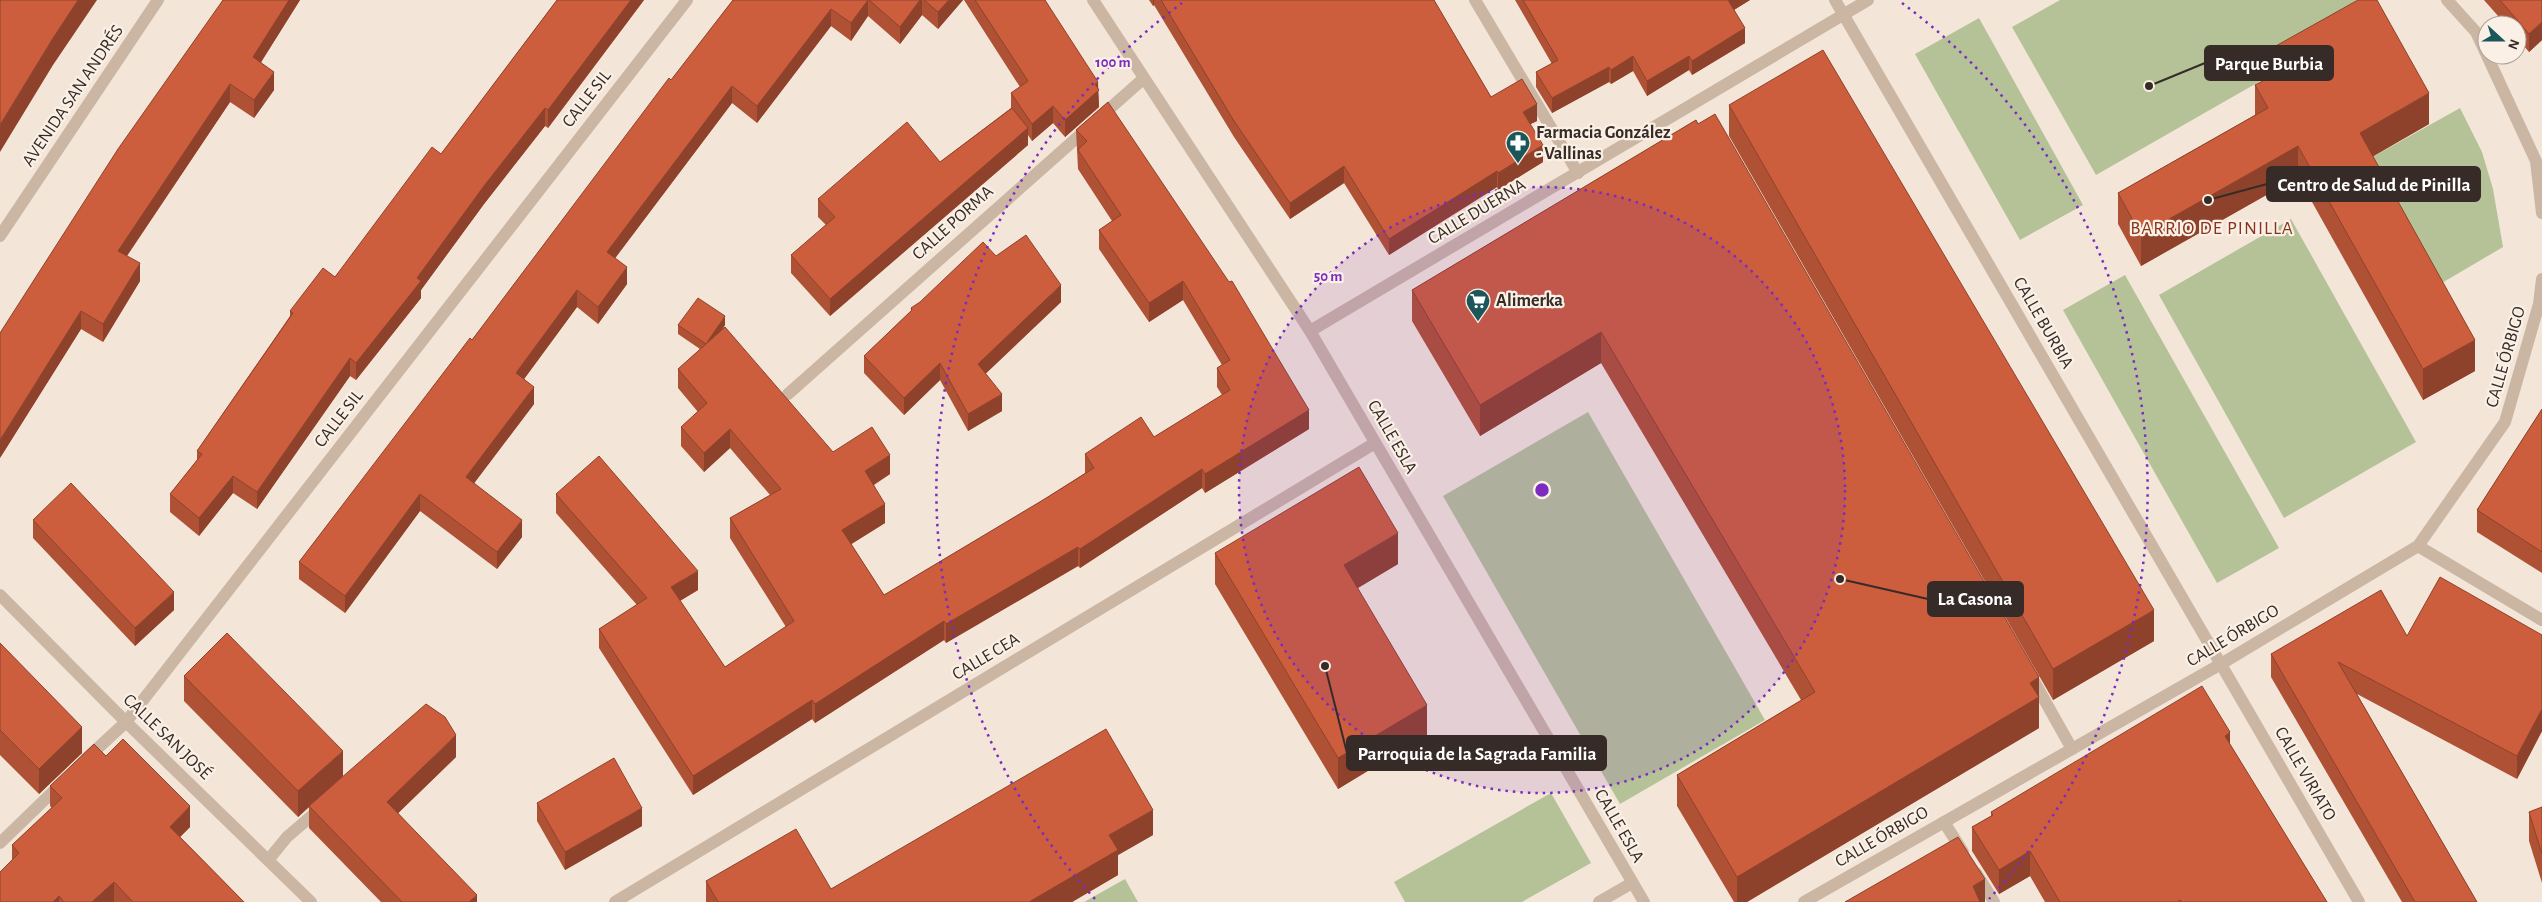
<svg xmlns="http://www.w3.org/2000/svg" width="2542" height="902" font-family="'Alegreya Sans',sans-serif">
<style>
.green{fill:#b5c298}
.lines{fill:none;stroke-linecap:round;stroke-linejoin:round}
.service{stroke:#cbb6a4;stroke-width:12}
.minor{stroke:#cbb6a4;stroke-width:12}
.tertiary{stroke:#cbb6a4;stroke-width:12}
.wall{fill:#af5134}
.shaded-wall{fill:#8f422b}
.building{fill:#cc5e3d;stroke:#8f422b}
.ring{fill:none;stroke:#7b2cbf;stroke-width:2.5;stroke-dasharray:2.5 5}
.labels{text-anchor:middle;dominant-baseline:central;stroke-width:4.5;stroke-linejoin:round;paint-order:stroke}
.street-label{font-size:18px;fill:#362b26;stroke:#faf0e5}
.poi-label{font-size:18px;font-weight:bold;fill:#362b26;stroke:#faf0e5;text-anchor:start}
.neighbourhood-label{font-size:19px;letter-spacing:1px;fill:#89341b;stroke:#faf0e5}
.centre{fill:#7b2cbf;stroke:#faf0e5;stroke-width:2.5}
.ring-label{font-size:15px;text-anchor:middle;font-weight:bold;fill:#7b2cbf;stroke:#faf0e5;stroke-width:4.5;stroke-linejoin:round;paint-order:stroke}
.leader{fill:none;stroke:#362b26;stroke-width:2}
.callout-dot{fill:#362b26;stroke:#faf0e5;stroke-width:2}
.callout{fill:#362b26;stroke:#362b26;stroke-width:2}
.callout-label{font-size:19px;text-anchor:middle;font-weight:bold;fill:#fff}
</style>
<rect width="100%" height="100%" fill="#f3e6d9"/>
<g class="green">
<path d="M2060 0H2361L2376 15 2096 175 2012 27Z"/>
<path d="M1979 18 2083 205 2020 240 1915 54Z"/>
<path d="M2460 108 2482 152 2493 189 2503 247 2430 290 2360 164Z"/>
<path d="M2291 219 2416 442 2284 518 2159 295Z"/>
<path d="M2125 275 2279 548 2217 583 2063 310Z"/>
<path d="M1588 412 1765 720 1620 804 1443 496Z"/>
<path d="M1551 793 1591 863 1522 902H1405L1394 882Z"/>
<path d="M1125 879 1138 902H1084Z"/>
</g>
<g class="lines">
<path class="service" d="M2031 676 2072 749"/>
<g class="minor">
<path d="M1093 0 1310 331 1644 902"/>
<path d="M1475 0 1578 173"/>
<path d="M1835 0 2359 902"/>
<path d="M2447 0 2476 32 2536 161 2542 213"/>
<path d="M1310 331 1868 0"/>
<path d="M788 394 1143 79"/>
<path d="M2418 546 2542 620"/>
<path d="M0 595 126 722 311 902"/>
<path d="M86 759 126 722 687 0"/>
<path d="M1944 822 1963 852"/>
<path d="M0 843 63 782"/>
<path d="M269 859 287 837 322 807"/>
<path d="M1976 873 1994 902"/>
<path d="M615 902 1375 443"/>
<path d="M1599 902 1632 883"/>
<path d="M1804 902 2221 664 2418 546 2505 422 2539 304 2542 279"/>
</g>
<path class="tertiary" d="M0 236 158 0"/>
</g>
<g class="wall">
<path d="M223 0H300L261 62 274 90 254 118 230 102 127 256 140 281 103 342 81 329 0 458Z"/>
<path d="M557 0H644L548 128 545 126 484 204 421 290V298L356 380 350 376 257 509 233 493 199 536 170 512V494L197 460V451L290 316V311L335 277 441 154Z"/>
<path d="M733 0H963L938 29 922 15 900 44 868 16 851 41 831 26 757 123 732 103 615 258 627 284 598 324 577 307 524 379 534 404 474 483 522 537 497 569 420 511 345 613 299 579V562L472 340Z"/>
<path d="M964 0H1045L1098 90 1099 107 1065 137 1053 123 1032 141 1028 135V145L830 316 791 273V255L826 225 818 217V199L940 162 1011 108V93L1020 87Z"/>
<path d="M1149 0H1434L1491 97 1537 121 1530 124 1543 162 1498 190 1497 187 1389 255 1344 183 1290 219 1234 137 1154 5 1153 6Z"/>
<path d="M1515 0H1750L1734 10 1745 43 1692 75 1689 70 1647 96 1633 71 1611 84 1609 82 1552 113 1536 87V72L1552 64Z"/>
<path d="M2484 0H2542V40L2529 52 2517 38V25H2506Z"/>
<path d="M2265 52 2429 124 2373 156 2475 371 2423 400 2298 177 2141 266 2118 224V193L2255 115V85L2265 80Z"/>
<path d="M1108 102 1309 429 1205 493 1202 488 1080 568 1078 566 946 643 944 640 815 723 812 719 693 795 599 648V629L637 605 556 513V494L698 590 680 601 725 667 786 627 730 538V518L770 495 730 448 704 472 681 446V427L698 412 678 388V369L700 349 678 334V325H725L722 330 833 452 890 474 874 485 885 523 851 544 884 595 1043 500 1085 473V454L1154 437 1222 395 1217 387V368L1222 365 1183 300 1149 322 1099 249V230L1112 221 1078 169 1076 130Z"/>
<path d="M1729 105 2154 641 2053 700 1729 136Z"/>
<path d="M1696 120 2039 708V728L1747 902H1734L1677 806V775L1801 700 1601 363 1480 436 1412 321V290Z"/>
<path d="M996 256 1061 302 985 374 1002 411 968 431 940 380 904 415 864 373V356L911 311V308Z"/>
<path d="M2542 409V573L2477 532V510Z"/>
<path d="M33 520 174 610 135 646 33 538Z"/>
<path d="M1215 553 1398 564 1358 588 1427 735 1338 789 1215 584Z"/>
<path d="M2542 635V731L2517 779 2357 694 2477 902H2402L2271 677V654L2407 636Z"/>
<path d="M0 643 82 753 39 794 0 755Z"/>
<path d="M184 676 343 776 298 817 184 701Z"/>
<path d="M2230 745 2327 902H2045L2030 876 1999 894 1972 851V827L1991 816V812Z"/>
<path d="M106 756 190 827 180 837 244 902H0L12 860V845L52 808 50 806V786Z"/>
<path d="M456 757 398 813 477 902H381L309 828V806Z"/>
<path d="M537 803 642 826 565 870 537 821Z"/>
<path d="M2542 807V883L2529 841V812Z"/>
<path d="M1153 835 1118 855V875L1072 902H706V881L831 889Z"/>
</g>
<g class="shaded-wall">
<path d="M78 0H97L53 65 0 152V125L53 38Z"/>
<path d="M289 0H300L253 75V57Z"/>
<path d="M631 0H644L548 128V110Z"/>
<path d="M868 0V16L851 41V23Z"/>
<path d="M920 0H922V15L900 44V27Z"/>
<path d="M949 0H963L938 29V12Z"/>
<path d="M1153 0H1154V5L1153 6Z"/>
<path d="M1727 0H1750L1727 14Z"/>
<path d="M831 9V26L757 123V106Z"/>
<path d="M2542 22V40L2529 52V34Z"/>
<path d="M1745 28V43L1692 75V61Z"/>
<path d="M1633 56V71L1611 84V70Z"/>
<path d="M1689 56V70L1647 96V81Z"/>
<path d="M1609 67V82L1552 113V98Z"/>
<path d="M274 72V90L254 118V100Z"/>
<path d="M1098 82 1099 107 1065 137V120L1095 84Z"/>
<path d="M230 84V102L118 269V251Z"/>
<path d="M732 86V103L607 269V252Z"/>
<path d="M2429 93V124L2360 164V133Z"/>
<path d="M1537 104V121L1523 128V112Z"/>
<path d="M1053 106V123L1032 141V124Z"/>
<path d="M545 108V126L484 204 421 290V298L356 380V363L417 278 484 186Z"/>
<path d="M1028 128V145L830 316V299Z"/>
<path d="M1543 145V162L1498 190V173Z"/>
<path d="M2298 146V177L2141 266V235Z"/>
<path d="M1344 166V183L1290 219V203Z"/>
<path d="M1497 171V187L1389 255V239Z"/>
<path d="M140 263V281L103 342V324Z"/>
<path d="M627 267V284L598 324V307Z"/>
<path d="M1183 281V300L1149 322V303Z"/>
<path d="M1061 285V302L978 381V364Z"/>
<path d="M577 290V307L516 390V373Z"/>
<path d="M81 311V329L0 458V440Z"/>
<path d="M725 316V325L706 353V344Z"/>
<path d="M1601 332V363L1480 436V405Z"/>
<path d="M2475 340V371L2423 400V369Z"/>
<path d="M350 358V376L257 509V492Z"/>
<path d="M940 363V380L904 415V398Z"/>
<path d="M534 387V404L466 494V477Z"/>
<path d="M1002 394V411L968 431V414Z"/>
<path d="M1309 410V429L1205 493V474Z"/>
<path d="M730 429V448L704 472V453Z"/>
<path d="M890 455V474L865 490V471Z"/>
<path d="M1202 469V488L1080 568V549Z"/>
<path d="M233 476V493L199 536V518Z"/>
<path d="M420 494V511L345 613V596Z"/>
<path d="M885 504V523L842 550V530Z"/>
<path d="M522 520V537L497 569V552Z"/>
<path d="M1398 533V564L1344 596V565Z"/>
<path d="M1078 547V566L946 643V624Z"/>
<path d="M698 571V590L671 606V587Z"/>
<path d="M174 592V610L135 646V628Z"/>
<path d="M2154 610V641L2053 700V669Z"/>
<path d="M944 621V640L815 723V704Z"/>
<path d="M2039 677V728L1747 902H1737V877Z"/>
<path d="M812 700V719L693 795V776Z"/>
<path d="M1427 705V735L1338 789V758Z"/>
<path d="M2542 709V731L2517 779V756Z"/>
<path d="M82 727V753L39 794V769Z"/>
<path d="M2230 732V756L2225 736Z"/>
<path d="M456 735V757L387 824V802Z"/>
<path d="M343 751V776L298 817V791Z"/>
<path d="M190 806V827L170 847V827Z"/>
<path d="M642 808V826L565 870V852Z"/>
<path d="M1153 810V835L1118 855V875L1072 902H1029L1109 835Z"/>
<path d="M2030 851V876L1999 894V870Z"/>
<path d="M1985 879V902H1973V886Z"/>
<path d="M114 882V902H92Z"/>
<path d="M477 895V902H469Z"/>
<path d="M59 896V902H53Z"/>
</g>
<g class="building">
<path d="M0 0H78L53 38 0 125Z"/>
<path d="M223 0H289L253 57 274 72 254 100 230 84 118 251 140 263 103 324 81 311 0 440V333L118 149Z"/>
<path d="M557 0H631L548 110 545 108 484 186 417 278 421 281 356 363 350 358 257 492 233 476 199 518 170 494 202 454 197 451 293 313 290 311 323 268 335 277 432 147 441 154Z"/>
<path d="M733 0H868L851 23 831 9 757 106 732 86 607 252 627 267 598 307 577 290 516 373 534 387 466 477 522 520 497 552 420 494 345 596 299 562 470 338 472 340 669 78 671 80Z"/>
<path d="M869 0H920L900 27Z"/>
<path d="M924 0H949L938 12Z"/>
<path d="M975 0H1045L1098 82 1095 84 1099 90 1065 120 1053 106 1032 124 1011 93 1028 81Z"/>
<path d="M1161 0H1434L1491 97 1522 79 1537 104 1523 112 1543 145 1498 173 1497 171 1389 239 1344 166 1290 203 1234 121Z"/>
<path d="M1523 0H1728L1745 28 1692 61 1689 56 1647 81 1633 56 1611 70 1609 67 1552 98 1536 72 1558 60Z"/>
<path d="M2358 0H2377L2429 93 2360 133 2475 340 2423 369 2298 146 2141 235 2118 193 2268 108 2255 85 2276 74 2265 52Z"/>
<path d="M2500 0H2542V22L2529 34Z"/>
<path d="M1823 50 2154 610 2053 669 1729 105Z"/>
<path d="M1108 102 1229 282 1232 281 1309 410 1205 474 1202 469 1080 549 1078 547 946 624 944 621 815 704 812 700 693 776 599 629 647 598 556 494 599 456 698 571 671 587 725 667 794 621 730 518 781 489 730 429 704 453 681 427 707 403 678 369 725 327 833 452 872 427 890 455 865 471 885 504 842 530 884 595 1043 500 1094 468 1085 454 1141 417 1154 437 1230 390 1217 368 1230 360 1183 281 1149 303 1099 230 1121 215 1078 150 1087 141 1076 130Z"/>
<path d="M1012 108 1028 128 830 299 791 255 835 217 818 199 907 122 940 162Z"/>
<path d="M1715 114 2039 677 2030 683 2039 697 1737 877 1677 775 1815 692 1601 332 1480 405 1412 290 1696 120 1698 124Z"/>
<path d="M1026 235 1061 285 978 364 1002 394 968 414 940 363 904 398 864 356 912 310 911 308 920 302 983 242 996 256Z"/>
<path d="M698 298 725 316 706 344 678 325Z"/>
<path d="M2542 409V552L2477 510Z"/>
<path d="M1359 467 1398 533 1344 565 1427 705 1338 758 1215 553Z"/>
<path d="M71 483 174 592 135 628 33 520Z"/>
<path d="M2440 577 2542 635V709L2517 756 2338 662 2477 902H2415L2271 654 2381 590 2407 636Z"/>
<path d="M227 633 343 751 298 791 184 676Z"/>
<path d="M0 643 82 727 39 769 0 730Z"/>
<path d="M2202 686 2230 732 2225 736 2327 902H2182L2180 900 2177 902H2060L2030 851 1999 870 1972 827 1993 815 1991 812Z"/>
<path d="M426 704 445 717 456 735 387 802 477 895 469 902H402L309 806Z"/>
<path d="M1106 729 1153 810 1109 835 1118 850 1029 902H718L706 881 796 829 831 889Z"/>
<path d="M123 739 190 806 170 827 244 902H133L114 882 92 902H64L59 896 53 902H0V872L19 853 12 845 62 798 50 786 94 744 106 756Z"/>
<path d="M614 758 642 808 565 852 537 803Z"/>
<path d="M2542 807V854L2529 812Z"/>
<path d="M1958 837 1985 879 1973 886 1980 902H1845Z"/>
</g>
<circle cx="1542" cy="490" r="303" fill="#7b2cbf" fill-opacity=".12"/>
<g class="ring">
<circle cx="1542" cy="490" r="303"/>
<path d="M1095 899A606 606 0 0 1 1182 3M1902 3A606 606 0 0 1 1989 899"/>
</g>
<defs>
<symbol id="pharmacy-pin" viewBox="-11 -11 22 30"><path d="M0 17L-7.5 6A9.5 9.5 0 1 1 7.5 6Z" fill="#1a565a" stroke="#faf0e5"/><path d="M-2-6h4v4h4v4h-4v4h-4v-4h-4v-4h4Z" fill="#fff"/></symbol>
<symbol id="supermarket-pin" viewBox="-11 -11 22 30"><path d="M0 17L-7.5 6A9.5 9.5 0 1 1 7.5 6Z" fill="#1a565a" stroke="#faf0e5"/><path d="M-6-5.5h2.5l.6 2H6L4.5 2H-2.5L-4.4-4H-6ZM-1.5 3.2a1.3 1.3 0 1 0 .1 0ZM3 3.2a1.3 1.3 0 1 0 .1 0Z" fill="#fff"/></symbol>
</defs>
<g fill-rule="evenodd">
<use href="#pharmacy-pin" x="1504" y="129" width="28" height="38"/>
<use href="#supermarket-pin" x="1464" y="287" width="28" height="38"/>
</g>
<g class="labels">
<g class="street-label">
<text transform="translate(73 96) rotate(-56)">AVENIDA SAN ANDRÉS</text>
<text transform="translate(587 99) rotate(-52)">CALLE SIL</text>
<text transform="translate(1477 212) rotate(-31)">CALLE DUERNA</text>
<text transform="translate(953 223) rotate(-42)">CALLE PORMA</text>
<text transform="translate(2043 323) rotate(60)">CALLE BURBIA</text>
<text transform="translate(2506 357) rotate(-74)">CALLE ÓRBIGO</text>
<text transform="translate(339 419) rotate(-52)">CALLE SIL</text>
<text transform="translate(1392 437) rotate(60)">CALLE ESLA</text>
<text transform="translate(2233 636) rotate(-31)">CALLE ÓRBIGO</text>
<text transform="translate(986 657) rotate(-31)">CALLE CEA</text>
<text transform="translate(167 737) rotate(44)">CALLE SAN JOSÉ</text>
<text transform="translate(2305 774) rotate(60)">CALLE VIRIATO</text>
<text transform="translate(1619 826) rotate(60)">CALLE ESLA</text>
<text transform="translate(1882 837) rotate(-30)">CALLE ÓRBIGO</text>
</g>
<g class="poi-label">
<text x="1536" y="133">Farmacia González<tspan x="1536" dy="21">- Vallinas</tspan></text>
<text x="1496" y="301">Alimerka</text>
</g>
<g class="neighbourhood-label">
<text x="2212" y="228">BARRIO DE PINILLA</text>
</g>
</g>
<circle cx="1542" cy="490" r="8" class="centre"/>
<g class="ring-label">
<text x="1113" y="67">100 m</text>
<text x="1328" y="281">50 m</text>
</g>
<path class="leader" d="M2149 86L2205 63M2208 200L2267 184M1840 579L1928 599M1325 666L1347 753"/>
<g class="callout-dot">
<circle cx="2149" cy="86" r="5"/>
<circle cx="2208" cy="200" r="5"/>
<circle cx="1840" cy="579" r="5"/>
<circle cx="1325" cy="666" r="5"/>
</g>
<g class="callout">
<rect x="2205" y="46" width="128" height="34" rx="5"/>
<rect x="2267" y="167" width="213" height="34" rx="5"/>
<rect x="1928" y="582" width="95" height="34" rx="5"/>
<rect x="1347" y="736" width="259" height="34" rx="5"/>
</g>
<g class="callout-label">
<text x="2269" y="70">Parque Burbia</text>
<text x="2374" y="191">Centro de Salud de Pinilla</text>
<text x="1975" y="605">La Casona</text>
<text x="1477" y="760">Parroquia de la Sagrada Familia</text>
</g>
<g transform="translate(2502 40) rotate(111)"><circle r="24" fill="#faf0e5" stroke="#aca199"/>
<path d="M0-4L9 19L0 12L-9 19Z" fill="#1a565a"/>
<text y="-8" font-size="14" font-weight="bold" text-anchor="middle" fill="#362b26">N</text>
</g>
</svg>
